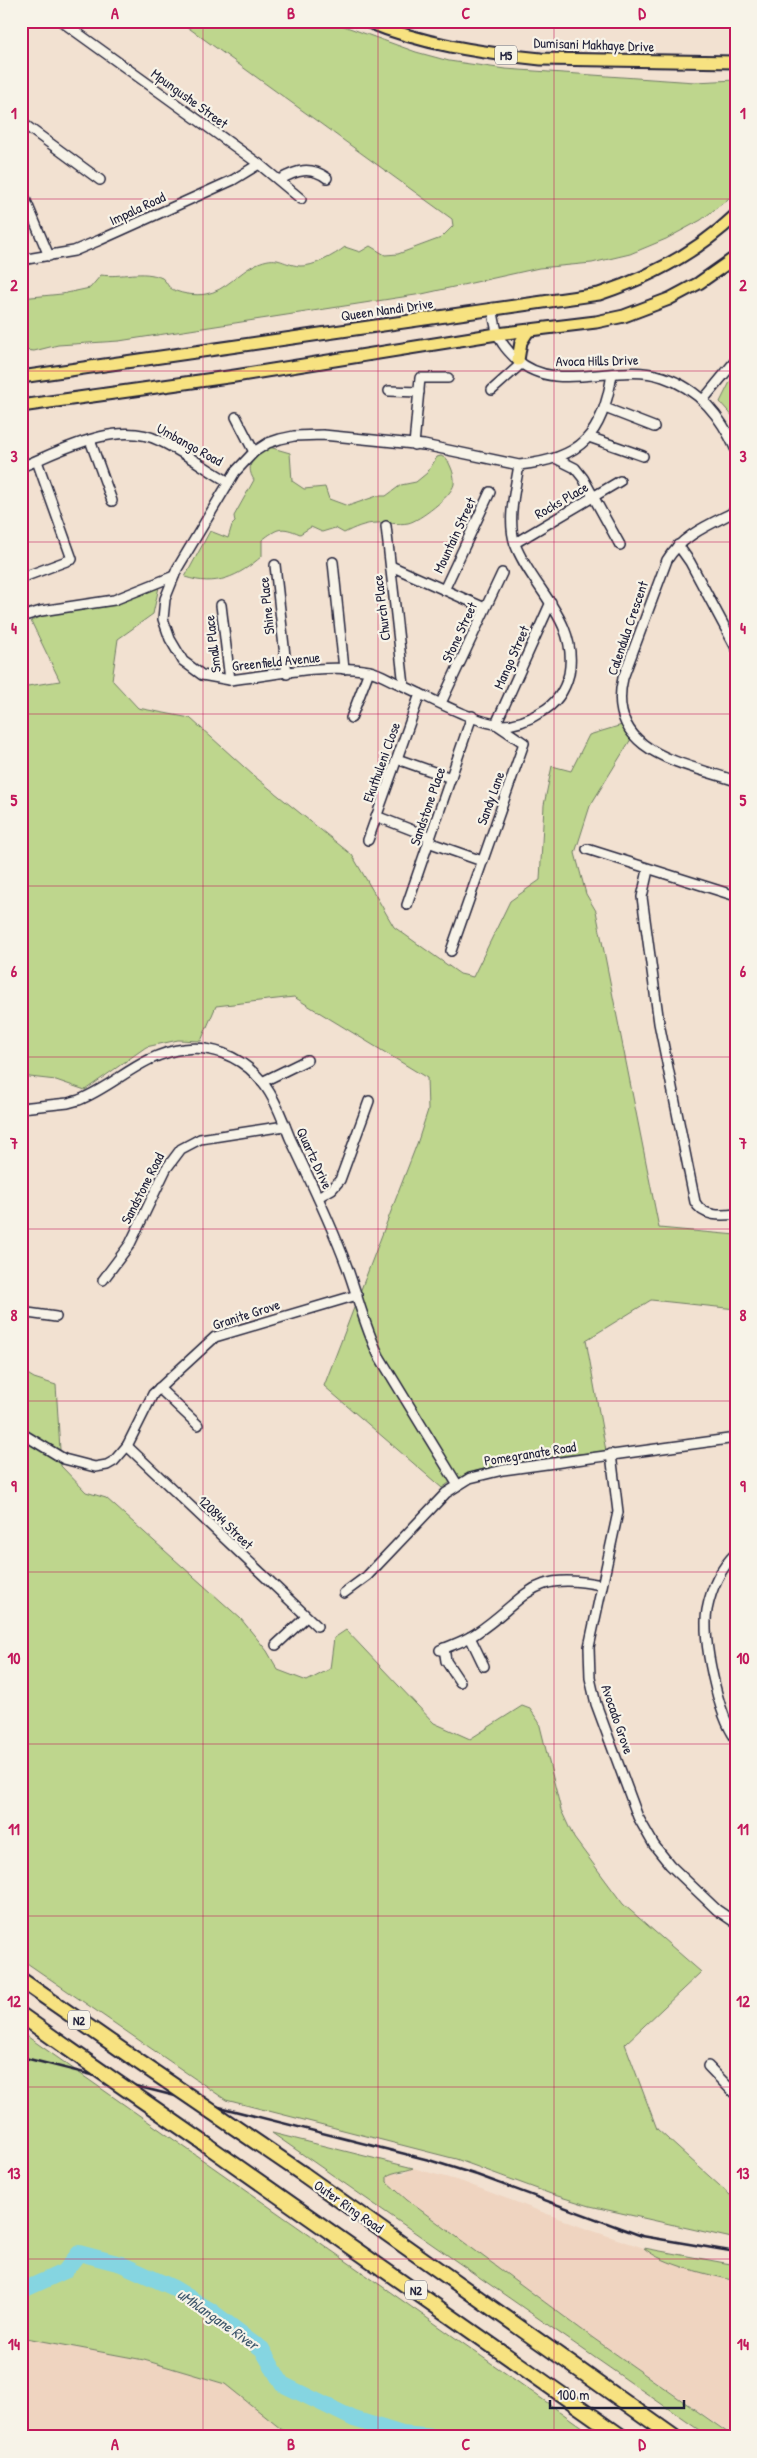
<svg xmlns="http://www.w3.org/2000/svg" width="757" height="2458" font-family="'Patrick Hand',sans-serif">
<style>
.built{fill:#efd4c0}
.green{fill:#bed68d;stroke:#707c64}
.lines{fill:none;stroke-linecap:round;stroke-linejoin:round}
.river{stroke:#85d5e1;stroke-width:16}
.minor-casing{stroke:#22223b;stroke-width:12}
.major-casing{stroke:#22223b;stroke-width:15}
.highway-casing{stroke:#22223b;stroke-width:18}
.minor{stroke:#f7f3e8;stroke-width:9}
.major{stroke:#f7e281;stroke-width:11}
.highway{stroke:#f7e281;stroke-width:14}
.rail{stroke:#22223b;stroke-width:2.5}
.highway-bridge-casing{stroke:#22223b;stroke-width:18;stroke-linecap:butt}
.highway-bridge{stroke:#f7e281;stroke-width:14}
.grid{fill:none;stroke:#c2185b;stroke-width:1;stroke-opacity:0.55}
.labels{text-anchor:middle;dominant-baseline:central;stroke-width:4.5;stroke-linejoin:round;paint-order:stroke}
.shield{fill:#f7f3e8;stroke:#62616f;stroke-width:1}
.shield-label{font-size:12px;font-weight:bold;fill:#22223b}
.street-label{font-size:14px;fill:#22223b;stroke:#f7f3e8}
.water-label{font-size:15px;font-style:italic;fill:#40586d;stroke:#f7f3e8}
.neatline{fill:none;stroke:#c2185b;stroke-width:2}
.grid-label{font-size:16px;text-anchor:middle;font-weight:bold;fill:#c2185b}
</style>
<rect width="100%" height="100%" fill="#f2e1d1"/>
<filter id="ink" filterUnits="userSpaceOnUse"><feTurbulence type="fractalNoise" baseFrequency=".02" numOctaves="2"/><feDisplacementMap in="SourceGraphic" scale="10" xChannelSelector="R" yChannelSelector="G"/><feConvolveMatrix kernelMatrix="1 2 1 2 8 2 1 2 1" color-interpolation-filters="sRGB"/></filter>
<g filter="url(#ink)">
<g class="built">
<path d="M413 2168 463 2182 584 2228 644 2248 655 2255 696 2271 736 2281V2437L593 2338 407 2200 387 2182V2176L392 2173H404Z"/>
<path d="M21 2337 144 2360 225 2384 291 2437H21Z"/>
</g>
<g class="green">
<path d="M179 21H330L416 52 449 61 505 69 695 82 736 80V193L701 220 666 239 630 254 592 263 539 268 422 294 119 341 58 345 34 351 24 350 21 347V298L62 294 90 288 101 275C120 278 143 269 162 278 165 280 167 284 169 287 177 294 196 296 206 294 225 291 239 272 256 264 279 254 280 264 300 266 313 267 335 255 345 247L360 252 370 246 385 255 398 254 441 238 453 226 452 219Z"/>
<path d="M736 370V420L720 402Z"/>
<path d="M269 447 290 453 292 481 304 489 325 487 329 499 348 506 377 496H386L401 485 416 482 427 473 437 457 441 456 447 459C451 467 455 475 454 484 452 496 419 521 408 523 398 525 387 522 377 523 365 523 354 528 344 533L335 528 322 532 311 527 300 534C281 526 278 528 262 540V556C238 577 216 587 185 577L210 531 228 538 232 525 235 522 234 516 254 480C244 464 255 455 269 447Z"/>
<path d="M159 587 153 614 118 639 112 680 138 708 190 718 254 776 352 855 394 927 460 974 473 977 510 901 540 880 544 805 552 766 571 771 589 735 622 725 631 739 590 806 575 853 586 894 596 911 659 1228 736 1235V1309L651 1300 586 1340 606 1451C561 1457 476 1460 442 1488L324 1386 418 1141 428 1110 427 1078 294 997 216 1006 201 1041 178 1040 146 1047 85 1090 56 1080 21 1076V687L60 681 31 621 55 611 113 604Z"/>
<path d="M21 1370 34 1378 56 1385 61 1466 86 1492 106 1498 241 1619 267 1651 278 1670 307 1681 330 1669 334 1638 346 1630 434 1723 470 1739 522 1706 530 1709 539 1722 561 1810 574 1838 623 1904 701 1972 625 2044 657 2129 730 2195 736 2196V2239L590 2206 551 2194 456 2159 226 2100 21 1959Z"/>
<path d="M21 2032 596 2437H291L225 2384 144 2360 21 2337Z"/>
<path d="M272 2133 413 2168C405 2172 394 2171 387 2176V2182L407 2200 593 2338 734 2437H709Z"/>
<path d="M644 2248 736 2265V2281C711 2275 663 2265 644 2248Z"/>
</g>
<g class="lines">
<path class="river" d="M21 2291 65 2271 79 2253 121 2264 174 2288 210 2310 262 2349 282 2384 354 2419 402 2434 435 2437"/>
<defs>
<g id="minor">
<path d="M61 21 259 164 301 199"/>
<path d="M21 122 100 180"/>
<path d="M279 180C297 170 310 166 327 178"/>
<path d="M21 189 49 256"/>
<path d="M21 260 74 251 100 240 233 180 259 164"/>
<path d="M492 308C494 316 495 326 498 334 501 344 509 352 516 359 556 396 616 361 663 377 700 389 721 417 736 450"/>
<path d="M492 390 521 364"/>
<path d="M389 391 419 392"/>
<path d="M703 400 736 360"/>
<path d="M605 408 654 427"/>
<path d="M236 417 254 452"/>
<path d="M589 437 643 456"/>
<path d="M90 440 112 501"/>
<path d="M414 445 420 378H448"/>
<path d="M557 459 575 468 583 478 620 545"/>
<path d="M519 465 424 445 323 435 294 436 280 439 268 443 254 452 235 472 177 569 165 599 163 619 170 639 183 661 202 675 230 680C274 675 324 663 369 671 379 673 388 679 397 683 425 695 473 723 502 725 516 725 529 720 541 712 556 704 565 690 569 674 579 620 532 589 515 544 507 520 515 490 519 465 581 459 603 435 612 374"/>
<path d="M21 467C61 451 117 419 160 441 184 452 206 469 229 482"/>
<path d="M736 511C711 524 682 535 667 560L623 678C605 753 684 763 736 781"/>
<path d="M386 526 404 686"/>
<path d="M515 543 620 481"/>
<path d="M678 545 690 562 736 648"/>
<path d="M333 562 344 669"/>
<path d="M275 565 287 674"/>
<path d="M391 566 485 608"/>
<path d="M21 578 72 559 37 461"/>
<path d="M444 590 490 492"/>
<path d="M221 605 230 680"/>
<path d="M21 617 41 611 114 600 174 576"/>
<path d="M441 703 502 573"/>
<path d="M351 718 369 671"/>
<path d="M397 759 451 778"/>
<path d="M376 816 430 837"/>
<path d="M368 840 420 694"/>
<path d="M428 842 482 861"/>
<path d="M587 849 736 896"/>
<path d="M648 870 642 897 659 1023 695 1202C703 1217 721 1216 736 1214"/>
<path d="M407 905 472 716"/>
<path d="M451 951 524 743 496 724 551 602"/>
<path d="M262 1082 307 1060"/>
<path d="M21 1108 68 1103 79 1100C116 1085 142 1054 184 1049 210 1045 238 1056 256 1075 273 1092 281 1116 290 1138 310 1180 331 1223 347 1267 358 1297 365 1328 379 1356L457 1484"/>
<path d="M318 1197 332 1189 340 1180 369 1101"/>
<path d="M103 1280 130 1244 166 1169 181 1149 200 1139 285 1126"/>
<path d="M21 1312 56 1317"/>
<path d="M159 1388 198 1425"/>
<path d="M21 1433 64 1459 95 1467 107 1465 114 1461 127 1446 153 1394 215 1337 357 1295"/>
<path d="M127 1446 317 1626"/>
<path d="M611 1454 618 1512 589 1647 590 1678 596 1704 638 1817 654 1845 670 1865 717 1910 736 1923"/>
<path d="M736 1553C721 1568 711 1589 707 1610 702 1640 718 1715 736 1739"/>
<path d="M344 1593 367 1576 446 1493 470 1478 503 1470 736 1438"/>
<path d="M470 1637 484 1666"/>
<path d="M276 1645 305 1618"/>
<path d="M444 1648 446 1661 460 1682"/>
<path d="M440 1650C452 1645 465 1641 475 1634 528 1599 527 1570 601 1585"/>
<path d="M708 2066 736 2095"/>
</g>
<g id="major">
<path d="M366 21C421 44 482 53 541 59L736 62"/>
<path d="M518 360 521 342 528 331"/>
<path d="M21 377 599 294C651 277 696 253 736 215"/>
<path d="M21 406 235 376 497 334 596 322 624 316 669 299 699 283 736 257"/>
</g>
<g id="highway">
<path d="M21 1980 136 2060"/>
<path d="M21 2015 66 2047"/>
<path d="M208 2146 622 2437"/>
<path d="M303 2174 674 2437"/>
</g>
</defs>
<use href="#minor" class="minor-casing"/>
<use href="#major" class="major-casing"/>
<use href="#highway" class="highway-casing"/>
<use href="#minor" class="minor"/>
<use href="#major" class="major"/>
<use href="#highway" class="highway"/>
<path class="rail" d="M21 2057 429 2160 477 2175 642 2236 736 2252"/>
<defs>
<g id="highway-bridge">
<path d="M66 2047 208 2146"/>
<path d="M136 2060 303 2174"/>
</g>
</defs>
<use href="#highway-bridge" class="highway-bridge-casing"/>
<use href="#highway-bridge" class="highway-bridge"/>
</g>
</g>
<path class="grid" d="M203 21V2437M378 21V2437M554 21V2437M21 199H736M21 371H736M21 542H736M21 714H736M21 886H736M21 1057H736M21 1229H736M21 1401H736M21 1572H736M21 1744H736M21 1916H736M21 2087H736M21 2259H736"/>
<g class="labels">
<g class="shield">
<rect x="495" y="45.5" width="22" height="19" rx="4"/>
<rect x="68" y="2010.5" width="22" height="19" rx="4"/>
<rect x="405" y="2280.5" width="22" height="19" rx="4"/>
</g>
<g class="shield-label">
<text x="506" y="55">M5</text>
<text x="79" y="2020">N2</text>
<text x="416" y="2290">N2</text>
</g>
<g class="street-label">
<text transform="translate(594 44) rotate(2)">Dumisani Makhaye Drive</text>
<text transform="translate(190 98) rotate(36)">Mpungushe Street</text>
<text transform="translate(137 208) rotate(-25)">Impala Road</text>
<text transform="translate(387 309) rotate(-8)">Queen Nandi Drive</text>
<text transform="translate(597 360) rotate(-1)">Avoca Hills Drive</text>
<text transform="translate(190 444) rotate(29)">Umbango Road</text>
<text transform="translate(561 500) rotate(-30)">Rocks Place</text>
<text transform="translate(454 535) rotate(-65)">Mountain Street</text>
<text transform="translate(266 606) rotate(-96)">Shine Place</text>
<text transform="translate(381 608) rotate(-97)">Church Place</text>
<text transform="translate(627 628) rotate(-71)">Calendula Crescent</text>
<text transform="translate(459 632) rotate(-65)">Stone Street</text>
<text transform="translate(212 644) rotate(-97)">Small Place</text>
<text transform="translate(511 657) rotate(-66)">Mango Street</text>
<text transform="translate(276 661) rotate(-6)">Greenfield Avenue</text>
<text transform="translate(381 762) rotate(-70)">Ekuthuleni Close</text>
<text transform="translate(490 798) rotate(-70)">Sandy Lane</text>
<text transform="translate(427 806) rotate(-71)">Sandstone Place</text>
<text transform="translate(315 1158) rotate(65)">Quartz Drive</text>
<text transform="translate(142 1188) rotate(-63)">Sandstone Road</text>
<text transform="translate(246 1314) rotate(-18)">Granite Grove</text>
<text transform="translate(530 1453) rotate(-9)">Pomegranate Road</text>
<text transform="translate(226 1522) rotate(44)">120844 Street</text>
<text transform="translate(618 1719) rotate(71)">Avocado Grove</text>
<text transform="translate(349 2206) rotate(35)">Outer Ring Road</text>
</g>
<g class="water-label">
<text transform="translate(218 2319) rotate(35)">uMhlangane River</text>
</g>
</g>
<rect width="757" height="2458" fill="none" stroke="#f7f3e8" stroke-width="55"/>
<path d="M550 2400v8h134v-8" fill="none" stroke="#22223b" stroke-width="2.5"/>
<text x="557" y="2400" font-size="15" fill="#22223b" stroke="#f7f3e8" stroke-width="4" paint-order="stroke">100 m</text>
<rect x="28" y="28" width="702" height="2402" class="neatline"/>
<g class="grid-label">
<text x="115" y="19">A</text>
<text x="291" y="19">B</text>
<text x="466" y="19">C</text>
<text x="642" y="19">D</text>
<text x="14" y="119">1</text>
<text x="743" y="119">1</text>
<text x="14" y="291">2</text>
<text x="743" y="291">2</text>
<text x="14" y="462">3</text>
<text x="743" y="462">3</text>
<text x="14" y="634">4</text>
<text x="743" y="634">4</text>
<text x="14" y="806">5</text>
<text x="743" y="806">5</text>
<text x="14" y="977">6</text>
<text x="743" y="977">6</text>
<text x="14" y="1149">7</text>
<text x="743" y="1149">7</text>
<text x="14" y="1321">8</text>
<text x="743" y="1321">8</text>
<text x="14" y="1492">9</text>
<text x="743" y="1492">9</text>
<text x="14" y="1664">10</text>
<text x="743" y="1664">10</text>
<text x="14" y="1835">11</text>
<text x="743" y="1835">11</text>
<text x="14" y="2007">12</text>
<text x="743" y="2007">12</text>
<text x="14" y="2179">13</text>
<text x="743" y="2179">13</text>
<text x="14" y="2350">14</text>
<text x="743" y="2350">14</text>
<text x="115" y="2450">A</text>
<text x="291" y="2450">B</text>
<text x="466" y="2450">C</text>
<text x="642" y="2450">D</text>
</g>
</svg>
